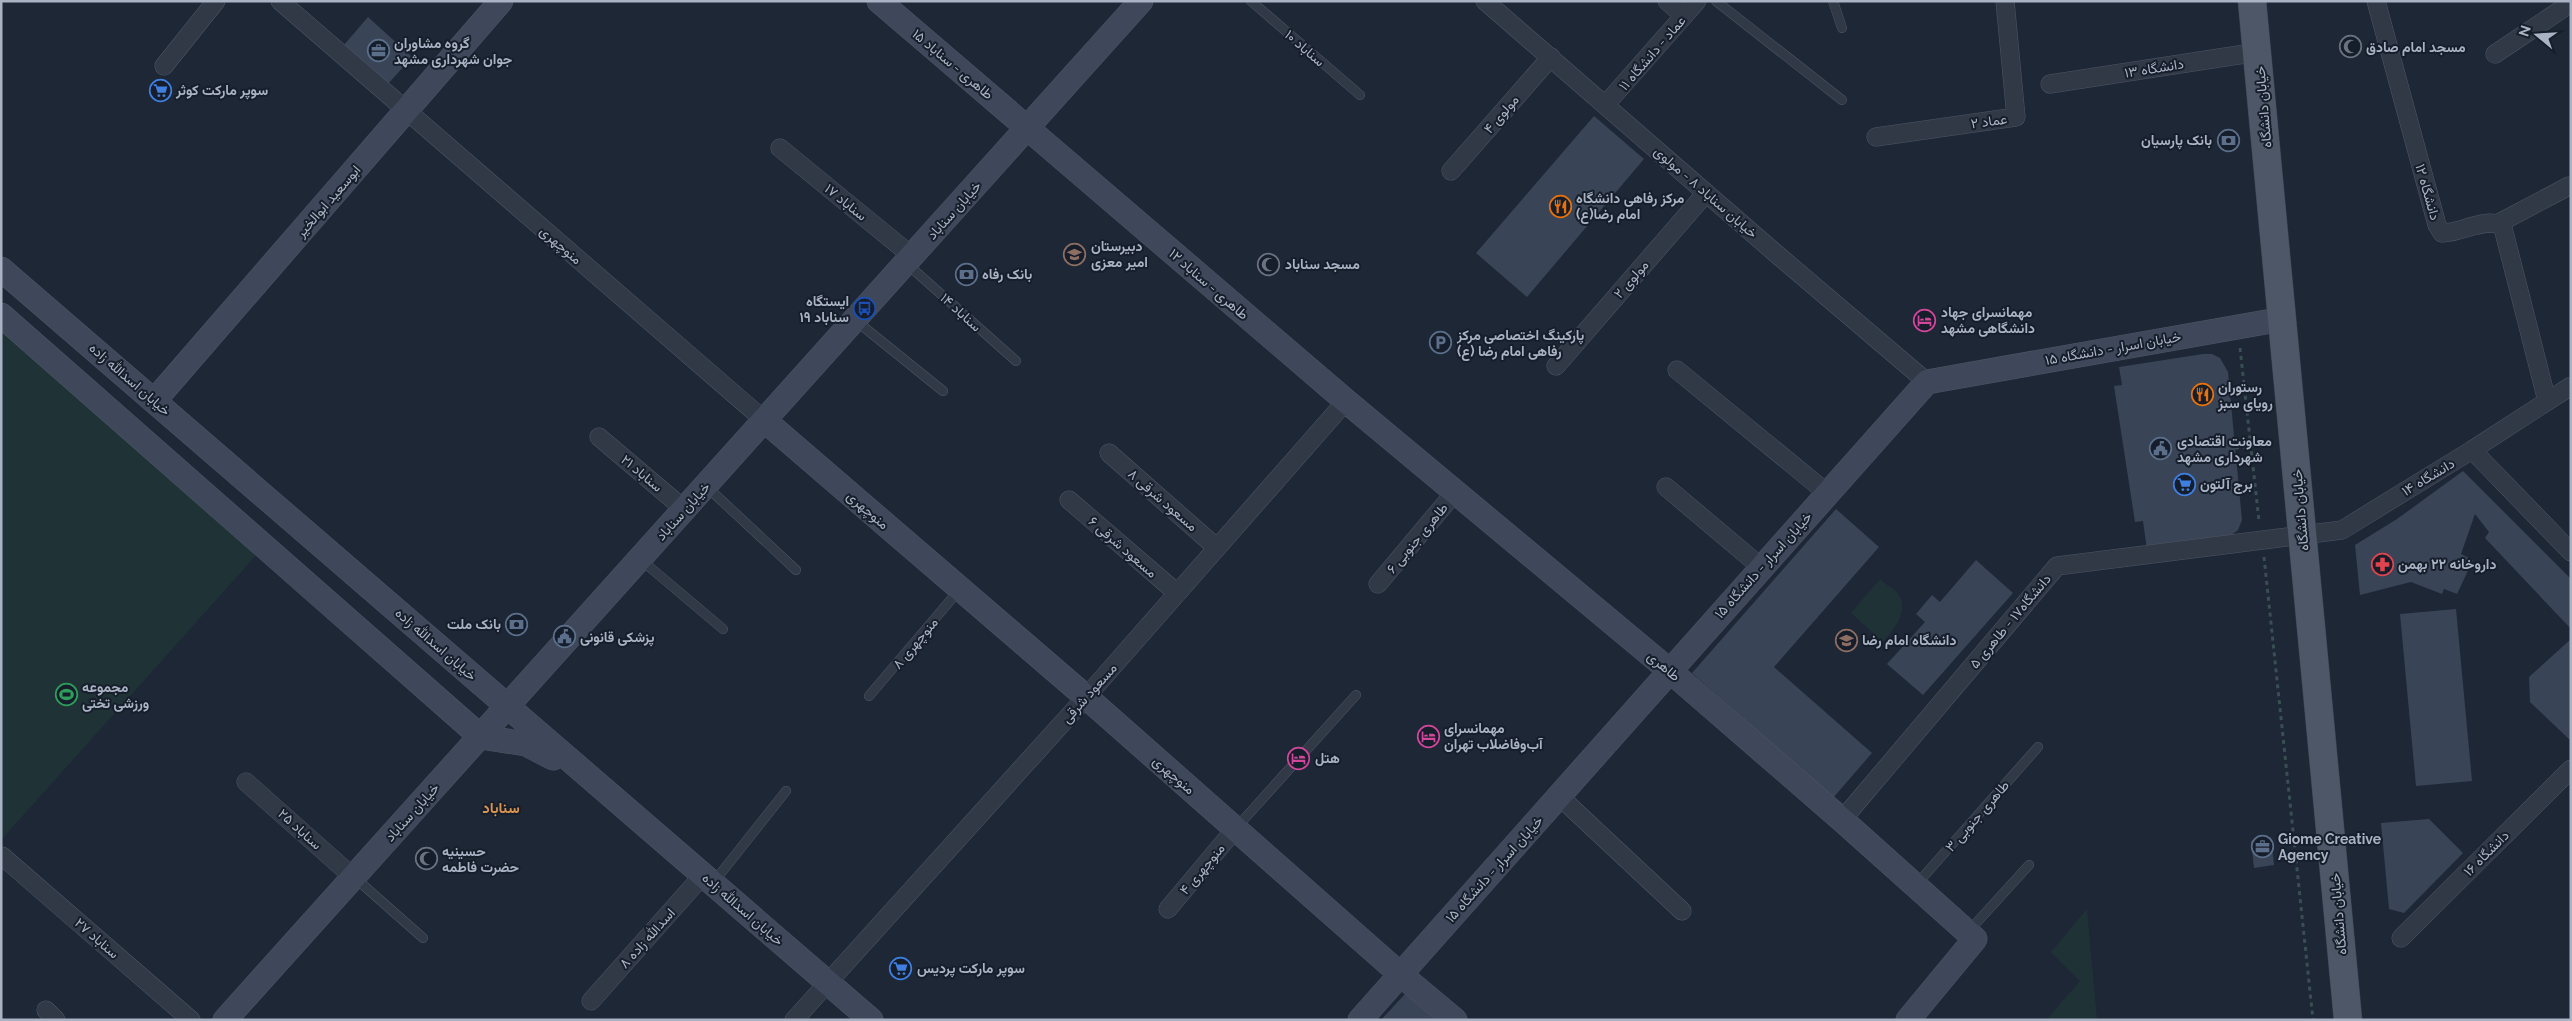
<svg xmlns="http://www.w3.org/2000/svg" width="2572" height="1021" font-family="Raleway,Vazirmatn,sans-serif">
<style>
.green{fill:#1f3337}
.building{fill:#394457}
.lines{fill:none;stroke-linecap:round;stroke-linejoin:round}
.lane-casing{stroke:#4e5665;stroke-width:10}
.street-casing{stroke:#4e5665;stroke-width:19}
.secondary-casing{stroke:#4e5665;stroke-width:25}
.primary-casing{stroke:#3a4250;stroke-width:29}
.path{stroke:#3a4f52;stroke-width:3;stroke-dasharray:4 4;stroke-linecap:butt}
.lane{stroke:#313947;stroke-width:9}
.street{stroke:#313947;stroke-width:18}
.secondary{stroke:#3f475a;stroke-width:24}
.primary{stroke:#4e5767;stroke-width:28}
.labels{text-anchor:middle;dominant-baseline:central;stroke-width:4;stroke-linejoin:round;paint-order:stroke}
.poi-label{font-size:14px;font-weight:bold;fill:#aab3c4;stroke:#171e2b;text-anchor:start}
.street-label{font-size:14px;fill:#aab3c4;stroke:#171e2b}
.neighbourhood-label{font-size:15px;font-weight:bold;fill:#d99451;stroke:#171e2b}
</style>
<rect width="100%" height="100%" fill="#1d2736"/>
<g class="green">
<path d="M1 323 261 550 1 840Z"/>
<path d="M1880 579C1885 584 1895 589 1899 595 1909 612 1893 630 1883 642L1851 613Z"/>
<path d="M2087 909 2097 1020H2046L2080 981 2051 952Z"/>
</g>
<g class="building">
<path d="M368 17 412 57 388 84 344 45Z"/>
<path d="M1594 116 1644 159 1527 297 1476 253Z"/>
<path d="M2203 354H2212L2220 358 2228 372 2242 520 2238 530 2229 537 2147 550 2143 521 2135 522 2114 386 2122 385 2119 367Z"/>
<path d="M2463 471 2571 579V629L2485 538 2489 532 2475 514 2461 554 2473 560 2457 594 2444 589 2442 594 2411 582 2360 595 2355 545 2397 519Z"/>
<path d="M1836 509 1879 547 1774 667 1872 753 1833 798 1692 673Z"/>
<path d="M1976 560 2013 593 1923 695 1887 664 1925 622 1916 614 1932 595 1940 602Z"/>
<path d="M2456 609 2472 781 2416 786 2400 614Z"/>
<path d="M2571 639V741L2530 702 2529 677Z"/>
<path d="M2429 819 2463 853 2404 913 2389 909 2381 823Z"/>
<path d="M2271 837 2274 865 2254 868 2251 841Z"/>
<path d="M1405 994 1436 1020H1381Z"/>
</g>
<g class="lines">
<defs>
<g id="lane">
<path d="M1251 1 1360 95"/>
<path d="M1716 1 1842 100"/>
<path d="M1833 1 1842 28"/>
<path d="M906 263 1016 361"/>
<path d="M855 320 943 391"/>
<path d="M706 486 796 570"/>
<path d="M640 559 723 629"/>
<path d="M869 696 960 589"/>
<path d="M1236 828 1356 695"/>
<path d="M354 877 423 938"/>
<path d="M713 883 786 791"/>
<path d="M1916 885 2038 747"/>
<path d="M1968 932 2029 865"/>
</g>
<g id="street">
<path d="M280 1 764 420"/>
<path d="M1485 1 1773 251 1927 382"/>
<path d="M1667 1 1684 16"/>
<path d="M2376 1 2437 225 2442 233C2459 234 2491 214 2503 228L2547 401"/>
<path d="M2495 54 2571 3"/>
<path d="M164 66 216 1"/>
<path d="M2050 84 2258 52"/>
<path d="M1606 104 1697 1"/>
<path d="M1876 137 2016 117 2005 1"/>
<path d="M780 148 912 256"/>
<path d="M1451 171 1551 57"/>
<path d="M2499 223 2569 186"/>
<path d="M1556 366 1706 193"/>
<path d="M1677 370 1827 493"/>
<path d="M599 437 684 509"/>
<path d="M2472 450 2571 552"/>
<path d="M1109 453 1217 548"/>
<path d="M1666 487 1761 567"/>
<path d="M1069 500 1177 593"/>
<path d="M1378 584 1455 492"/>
<path d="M246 782 353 877"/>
<path d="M1559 796 1682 911"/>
<path d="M1842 820 2057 566 2342 530 2472 450 2571 386"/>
<path d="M2 856 191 1020"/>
<path d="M1168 909 1235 829"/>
<path d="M2401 938 2571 769"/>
<path d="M591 1001 703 875"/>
<path d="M46 1010 56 1020"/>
<path d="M794 1020 1086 697 1346 401"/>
</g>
<g id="secondary">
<path d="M879 1 1346 401 1670 671 1842 820 1975 939 1908 1020"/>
<path d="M1 269 871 1020"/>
<path d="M1 315 481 737 526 744 553 758"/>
<path d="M155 400 501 1"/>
<path d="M764 420 1086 697 1400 974 1455 1020"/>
<path d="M225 1020 1141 1"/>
<path d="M1360 1020 1927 382 2283 319"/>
</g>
<path id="primary" d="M2252 1 2348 1020"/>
</defs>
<use href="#lane" class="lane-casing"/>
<use href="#street" class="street-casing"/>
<use href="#secondary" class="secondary-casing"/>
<use href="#primary" class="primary-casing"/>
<g class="path">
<path d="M2240 348 2259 521"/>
<path d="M2235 448 2271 445"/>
<path d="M2264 557 2313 1020"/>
</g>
<use href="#lane" class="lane"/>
<use href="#street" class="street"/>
<use href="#secondary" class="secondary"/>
<use href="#primary" class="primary"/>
</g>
<defs>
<symbol id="mosque-ring" viewBox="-11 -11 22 22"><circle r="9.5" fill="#171e2b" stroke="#6b7280" stroke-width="1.5"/><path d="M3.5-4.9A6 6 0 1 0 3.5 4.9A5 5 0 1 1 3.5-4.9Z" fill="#6b7280"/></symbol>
<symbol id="office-ring" viewBox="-11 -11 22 22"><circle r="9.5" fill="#171e2b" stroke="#5c6f8a" stroke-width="1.5"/><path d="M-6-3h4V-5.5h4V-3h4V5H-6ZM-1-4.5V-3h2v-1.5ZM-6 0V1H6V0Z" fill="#5c6f8a"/></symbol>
<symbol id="supermarket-ring" viewBox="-11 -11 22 22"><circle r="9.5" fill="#171e2b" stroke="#3f7fe0" stroke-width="1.5"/><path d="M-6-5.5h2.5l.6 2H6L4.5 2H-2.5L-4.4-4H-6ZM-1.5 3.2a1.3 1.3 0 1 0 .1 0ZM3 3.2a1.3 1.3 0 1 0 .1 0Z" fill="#3f7fe0"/></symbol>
<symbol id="bank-ring" viewBox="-11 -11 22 22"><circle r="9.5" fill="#171e2b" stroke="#5c6f8a" stroke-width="1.5"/><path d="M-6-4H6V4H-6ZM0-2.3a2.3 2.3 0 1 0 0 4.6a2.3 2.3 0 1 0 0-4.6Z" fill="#5c6f8a"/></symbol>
<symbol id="restaurant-ring" viewBox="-11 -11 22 22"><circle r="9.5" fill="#171e2b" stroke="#e8710a" stroke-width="1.5"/><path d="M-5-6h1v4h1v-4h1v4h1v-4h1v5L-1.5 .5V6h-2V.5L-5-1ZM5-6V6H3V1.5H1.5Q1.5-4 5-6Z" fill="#e8710a"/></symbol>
<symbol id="school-ring" viewBox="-11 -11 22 22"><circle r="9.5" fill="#171e2b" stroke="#8d6e63" stroke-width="1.5"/><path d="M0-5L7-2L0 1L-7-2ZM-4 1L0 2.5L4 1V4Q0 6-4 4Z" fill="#8d6e63"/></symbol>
<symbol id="bus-ring" viewBox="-11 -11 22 22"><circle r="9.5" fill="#171e2b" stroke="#1a4fb4" stroke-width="1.5"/><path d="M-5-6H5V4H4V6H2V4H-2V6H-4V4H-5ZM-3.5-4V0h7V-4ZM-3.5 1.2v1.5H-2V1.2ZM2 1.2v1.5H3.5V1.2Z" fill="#1a4fb4"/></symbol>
<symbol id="hotel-ring" viewBox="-11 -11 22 22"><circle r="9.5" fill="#171e2b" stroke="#d1479c" stroke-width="1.5"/><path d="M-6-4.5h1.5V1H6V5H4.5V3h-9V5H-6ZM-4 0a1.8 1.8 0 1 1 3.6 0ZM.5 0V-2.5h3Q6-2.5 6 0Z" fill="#d1479c"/></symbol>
<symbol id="parking-ring" viewBox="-11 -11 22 22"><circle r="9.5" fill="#171e2b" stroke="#5c6f8a" stroke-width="1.5"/><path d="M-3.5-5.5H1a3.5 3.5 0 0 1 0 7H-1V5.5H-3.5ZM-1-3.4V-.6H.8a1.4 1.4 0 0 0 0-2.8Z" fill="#5c6f8a"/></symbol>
<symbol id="civic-ring" viewBox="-11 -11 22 22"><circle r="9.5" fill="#171e2b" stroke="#5c6f8a" stroke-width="1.5"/><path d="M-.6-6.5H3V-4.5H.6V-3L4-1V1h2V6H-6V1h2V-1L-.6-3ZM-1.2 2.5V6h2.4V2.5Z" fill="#5c6f8a"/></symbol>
<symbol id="pharmacy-ring" viewBox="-11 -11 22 22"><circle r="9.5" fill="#171e2b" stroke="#e0444e" stroke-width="1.5"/><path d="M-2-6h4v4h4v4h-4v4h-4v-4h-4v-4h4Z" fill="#e0444e"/></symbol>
<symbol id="university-ring" viewBox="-11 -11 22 22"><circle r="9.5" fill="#171e2b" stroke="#8d6e63" stroke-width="1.5"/><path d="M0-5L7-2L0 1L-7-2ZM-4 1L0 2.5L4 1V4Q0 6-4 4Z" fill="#8d6e63"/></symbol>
<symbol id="stadium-ring" viewBox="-11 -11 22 22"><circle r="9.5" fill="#171e2b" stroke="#2e9e5b" stroke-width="1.5"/><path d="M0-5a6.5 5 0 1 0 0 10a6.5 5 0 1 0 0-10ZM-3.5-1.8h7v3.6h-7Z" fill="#2e9e5b"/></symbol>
</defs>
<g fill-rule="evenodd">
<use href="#mosque-ring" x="2338" y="34" width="25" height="25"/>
<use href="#office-ring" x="366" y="38" width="25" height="25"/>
<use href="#supermarket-ring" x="148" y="78" width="25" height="25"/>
<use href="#bank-ring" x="2216" y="128" width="25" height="25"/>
<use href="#restaurant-ring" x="1548" y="194" width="25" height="25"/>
<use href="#school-ring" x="1062" y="242" width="25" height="25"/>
<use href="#mosque-ring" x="1256" y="252" width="25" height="25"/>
<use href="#bank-ring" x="954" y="262" width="25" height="25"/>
<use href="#bus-ring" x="852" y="296" width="25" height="25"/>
<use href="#hotel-ring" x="1912" y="308" width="25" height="25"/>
<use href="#parking-ring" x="1428" y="330" width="25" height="25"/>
<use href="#restaurant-ring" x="2190" y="382" width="25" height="25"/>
<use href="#civic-ring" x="2148" y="436" width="25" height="25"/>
<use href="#supermarket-ring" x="2172" y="472" width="25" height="25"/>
<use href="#pharmacy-ring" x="2370" y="552" width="25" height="25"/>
<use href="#bank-ring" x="504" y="612" width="25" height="25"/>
<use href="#civic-ring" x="552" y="624" width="25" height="25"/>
<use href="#university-ring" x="1834" y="628" width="25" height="25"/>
<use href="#stadium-ring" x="54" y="682" width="25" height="25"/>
<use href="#hotel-ring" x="1416" y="724" width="25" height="25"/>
<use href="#hotel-ring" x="1286" y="746" width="25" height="25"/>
<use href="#office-ring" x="2250" y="834" width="25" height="25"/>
<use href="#mosque-ring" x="414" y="846" width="25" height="25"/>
<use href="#supermarket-ring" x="888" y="956" width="25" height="25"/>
</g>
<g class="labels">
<g class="poi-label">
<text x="394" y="43">گروه مشاوران<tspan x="394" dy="16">جوان شهرداری مشهد</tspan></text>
<text x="2366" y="47">مسجد امام صادق</text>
<text x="176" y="90">سوپر مارکت کوثر</text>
<text x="2212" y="140" text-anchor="end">بانک پارسیان</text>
<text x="1576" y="198">مرکز رفاهی دانشگاه<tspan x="1576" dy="16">امام رضا(ع)</tspan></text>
<text x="1091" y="246">دبیرستان<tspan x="1091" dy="16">امیر معزی</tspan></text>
<text x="1285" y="264">مسجد سناباد</text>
<text x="982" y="274">بانک رفاه</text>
<text x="849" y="301" text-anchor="end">ایستگاه<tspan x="849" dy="16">سناباد ۱۹</tspan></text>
<text x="1941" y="312">مهمانسرای جهاد<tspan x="1941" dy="16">دانشگاهی مشهد</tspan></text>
<text x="1457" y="335">پارکینگ اختصاصی مرکز<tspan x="1457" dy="16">رفاهی امام رضا (ع)</tspan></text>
<text x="2218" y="387">رستوران<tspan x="2218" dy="16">رویای سبز</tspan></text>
<text x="2177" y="441">معاونت اقتصادی<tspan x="2177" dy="16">شهرداری مشهد</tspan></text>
<text x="2200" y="484">برج آلتون</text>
<text x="2398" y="564">داروخانه ۲۲ بهمن</text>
<text x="501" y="624" text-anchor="end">بانک ملت</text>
<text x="580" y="637">پزشکی قانونی</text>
<text x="1862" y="640">دانشگاه امام رضا</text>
<text x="82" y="687">مجموعه<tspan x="82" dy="16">ورزشی تختی</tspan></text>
<text x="1444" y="728">مهمانسرای<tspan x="1444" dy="16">آب‌و‌فاضلاب تهران</tspan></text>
<text x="1315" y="758">هتل</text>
<text x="2278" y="839">Giome Creative<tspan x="2278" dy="16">Agency</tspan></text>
<text x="442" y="851">حسینیه<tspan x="442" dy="16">حضرت فاطمه</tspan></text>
<text x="917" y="968">سوپر مارکت پردیس</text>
</g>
<g class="street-label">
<text transform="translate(1305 48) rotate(41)">سناباد ۱۰</text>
<text transform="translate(1652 53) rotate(-49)">عماد - دانشگاه ۱۱</text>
<text transform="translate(953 64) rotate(40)">طاهری - سناباد ۱۵</text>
<text transform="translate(2154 68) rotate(-9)">دانشگاه ۱۳</text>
<text transform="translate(2263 107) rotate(-95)">خیابان دانشگاه</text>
<text transform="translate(1501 114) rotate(-49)">مولوی ۴</text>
<text transform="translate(1989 121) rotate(-8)">عماد ۲</text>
<text transform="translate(1706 192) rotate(41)">خیابان سناباد ۸ - مولوی</text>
<text transform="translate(2428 192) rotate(74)">دانشگاه ۱۲</text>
<text transform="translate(328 201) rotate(-49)">ابوسعید ابوالخیر</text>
<text transform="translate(846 202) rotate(39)">سناباد ۱۷</text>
<text transform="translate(954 210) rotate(-48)">خیابان سناباد</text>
<text transform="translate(561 245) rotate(41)">منوچهری</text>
<text transform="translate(1631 279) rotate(-49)">مولوی ۲</text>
<text transform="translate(1209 284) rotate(41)">طاهری - سناباد ۱۲</text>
<text transform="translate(961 312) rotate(42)">سناباد ۱۴</text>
<text transform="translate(2113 348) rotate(-10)">خیابان اسرار - دانشگاه ۱۵</text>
<text transform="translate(130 379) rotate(41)">خیابان اسدالله زاده</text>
<text transform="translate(642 473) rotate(40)">سناباد ۲۱</text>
<text transform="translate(2428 477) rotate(-31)">دانشگاه ۱۴</text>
<text transform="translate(1163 500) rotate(41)">مسعود شرقی ۸</text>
<text transform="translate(868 510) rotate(41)">منوچهری</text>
<text transform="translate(2300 510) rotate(-95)">خیابان دانشگاه</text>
<text transform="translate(683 511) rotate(-48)">خیابان سناباد</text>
<text transform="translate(1417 538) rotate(-50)">طاهری جنوبی ۶</text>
<text transform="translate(1123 547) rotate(41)">مسعود شرقی ۶</text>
<text transform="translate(1763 565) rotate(-48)">خیابان اسرار - دانشگاه ۱۵</text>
<text transform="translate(2010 621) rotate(-50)">دانشگاه۱۷ - طاهری ۵</text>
<text transform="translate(915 643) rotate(-50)">منوچهری ۸</text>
<text transform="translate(436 644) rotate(41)">خیابان اسدالله زاده</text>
<text transform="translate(1664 666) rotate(40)">طاهری</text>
<text transform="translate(1089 693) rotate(-48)">مسعود شرقی</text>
<text transform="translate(1174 775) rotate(41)">منوچهری</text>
<text transform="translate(412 812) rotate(-48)">خیابان سناباد</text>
<text transform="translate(1977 816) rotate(-49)">طاهری جنوبی ۳</text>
<text transform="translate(300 829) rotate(42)">سناباد ۲۵</text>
<text transform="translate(2486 853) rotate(-45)">دانشگاه ۱۶</text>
<text transform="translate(1202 869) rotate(-50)">منوچهری ۴</text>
<text transform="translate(1494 869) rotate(-48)">خیابان اسرار - دانشگاه ۱۵</text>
<text transform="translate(743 909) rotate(41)">خیابان اسدالله زاده</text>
<text transform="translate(2338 914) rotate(-95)">خیابان دانشگاه</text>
<text transform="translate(97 938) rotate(41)">سناباد ۲۷</text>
<text transform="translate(647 938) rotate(-48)">اسدالله زاده ۸</text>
</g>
<g class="neighbourhood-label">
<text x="501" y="808">سناباد</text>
</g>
</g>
<rect width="2572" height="1021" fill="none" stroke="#aab3c4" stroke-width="5"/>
<g transform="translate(2537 35) rotate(288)" stroke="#171e2b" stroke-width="4" paint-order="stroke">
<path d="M0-4L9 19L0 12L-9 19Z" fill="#aab3c4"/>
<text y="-8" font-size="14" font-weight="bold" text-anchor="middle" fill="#aab3c4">N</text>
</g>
</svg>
